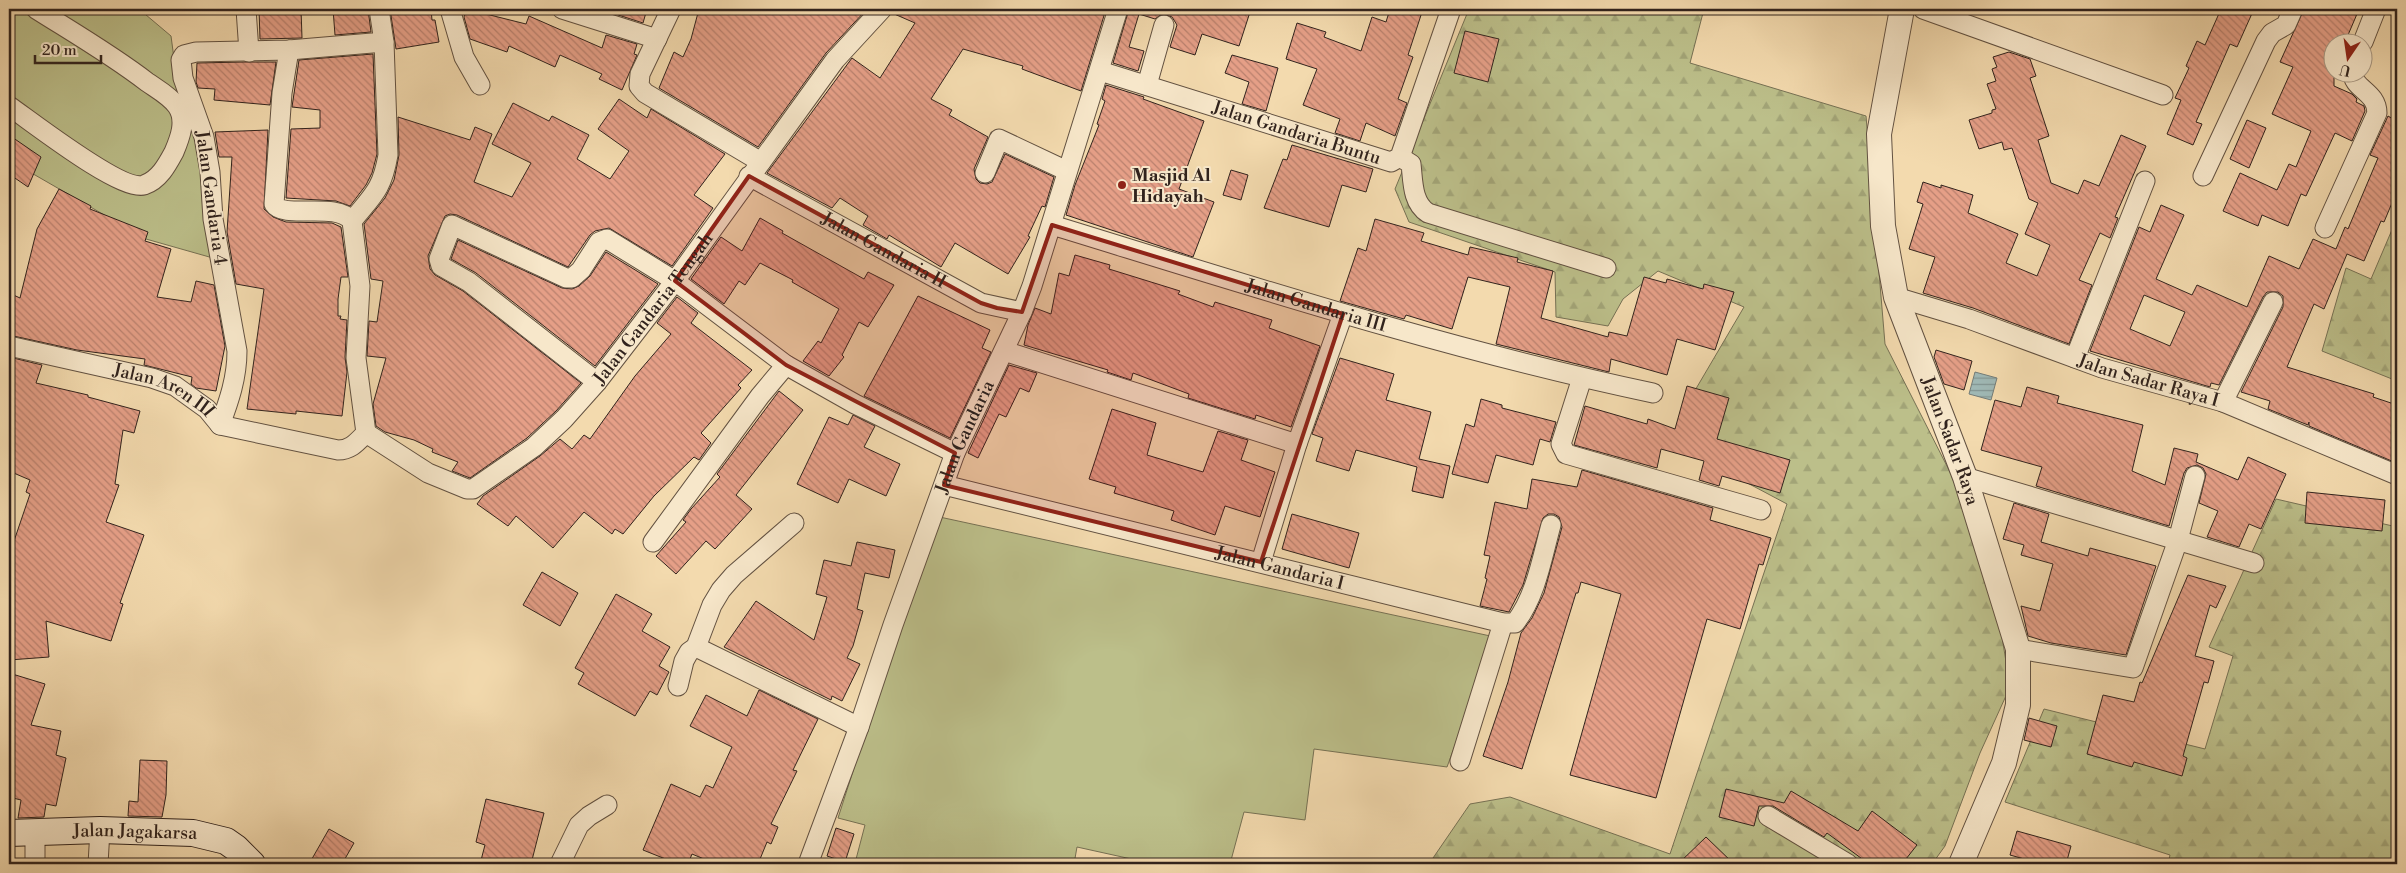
<svg xmlns="http://www.w3.org/2000/svg" width="2406" height="873" font-family="'Libre Bodoni',serif">
<style>
.grass{fill:#bcbf8a;stroke:#767154}
.forest{fill:url(#forest-firs);stroke:#767154}
.water{fill:url(#water-rules);stroke:#737c78}
.building{fill:url(#building-back-hatch);stroke:#31231d;fill-rule:evenodd}
.lines{fill:none;stroke-linecap:round;stroke-linejoin:round}
.minor-casing{stroke:#625141;stroke-width:21}
.tertiary-casing{stroke:#625141;stroke-width:26}
.secondary-casing{stroke:#31231d;stroke-width:28}
.minor{stroke:#f7e7ca;stroke-width:19}
.tertiary{stroke:#f7e7ca;stroke-width:24}
.secondary{stroke:#f7e7ca;stroke-width:26}
.marked{fill:#8f2418;fill-opacity:0.2;stroke:#8f2418;stroke-width:4;stroke-linejoin:round}
.poi-dot{fill:#8f2418;stroke:#f7e7ca;stroke-width:2}
.labels{text-anchor:middle;dominant-baseline:central;stroke-width:4;stroke-linejoin:round;paint-order:stroke}
.street-label{font-size:18px;fill:#31231d;stroke:#f7e7ca}
.poi-label{font-size:18px;font-weight:bold;fill:#31231d;stroke:#f7e7ca;text-anchor:start}
</style>
<defs>
<pattern id="forest-firs" width="22" height="20" patternUnits="userSpaceOnUse" patternTransform="scale(1.25)"><rect width="22" height="20" fill="#bcbf8a"/><path d="M5 1l3.5 6h-7zM16 11l3.5 6h-7z" fill="#a2a477"/></pattern>
<pattern id="water-rules" width="6" height="5" patternUnits="userSpaceOnUse" patternTransform="scale(1.25)"><rect width="6" height="5" fill="#9fb8b5"/><path d="M0 2.5h6" fill="none" stroke="#829593"/></pattern>
<pattern id="building-back-hatch" width="6" height="6" patternUnits="userSpaceOnUse" patternTransform="scale(1.25)"><rect width="6" height="6" fill="#e59f87"/><path d="M-1 5l2 2M0 0l6 6M5-1l2 2" fill="none" stroke="#ba816e"/></pattern>
</defs>
<rect width="100%" height="100%" fill="#f3daae"/>
<filter id="stains"><feTurbulence type="fractalNoise" baseFrequency=".004" numOctaves="4"/><feColorMatrix values="0 0 0 0 .2 0 0 0 0 .09 0 0 0 0 .02 0 0 0 .5 -.17"/></filter>
<radialGradient id="worn" r=".72"><stop offset=".6" stop-color="#630" stop-opacity="0"/><stop offset="1" stop-color="#630" stop-opacity=".3"/></radialGradient>
<g class="grass">
<path d="M9 9H139L171 36 177 81 193 117 227 262 146 239 9 160Z"/>
<path d="M935 516 1495 637 1447 767 1314 749 1305 820 1244 812 1230 864H1154L1077 847 1074 864 855 863 865 825 838 818Z"/>
</g>
<g class="forest">
<path d="M1469 9H1704L1690 63 1866 116 1885 344 1951 474 1996 599 2010 687 1980 753 1945 846 1932 864H1437L1433 858 1470 804 1510 797 1670 854 1787 504 1706 461 1687 404 1744 307 1658 271 1623 299 1608 326 1556 317 1555 272 1409 222 1395 189Z"/>
<path d="M2397 218V381L2322 351 2346 268 2371 279Z"/>
<path d="M2276 499 2397 527V864H2168L2170 855 2005 802 2044 709 2205 749 2233 656 2209 647Z"/>
</g>
<path class="water" d="M1975 372 1997 378 1991 400 1969 394Z"/>
<g class="building">
<path d="M259 9H301L302 38 260 39Z"/>
<path d="M333 9H368L371 32 335 35Z"/>
<path d="M390 9H431L432 20H435L439 42 396 49Z"/>
<path d="M466 9 526 24 529 16 602 48 606 35 637 44 634 54 637 55 622 90 599 79 602 74 560 55 555 67 509 46 507 52 470 39 464 17Z"/>
<path d="M613 9H647L643 23 612 13Z"/>
<path d="M699 9H867L826 53 758 147 659 88 674 52 683 57 691 39Z"/>
<path d="M893 9H1106L1081 91 1022 69 1023 66 963 49 931 99 952 110 949 115 988 137 974 169 976 179 980 183 987 184 992 182 1005 154 1054 177 1045 207 1042 206 1028 236 1030 237 1008 274 955 243 941 267 889 235 887 239 863 225 868 216 840 198 832 208 767 173 852 58 880 78 915 23 892 13Z"/>
<path d="M1129 9H1215L1229 14 1231 9H1251L1239 46 1202 34 1195 55 1170 47 1177 25 1172 17 1162 14 1155 19 1139 14 1129 47 1144 51 1138 71 1113 63Z"/>
<path d="M1390 9H1423L1408 55 1413 57 1398 99 1407 103 1395 136 1366 123 1360 141 1335 133 1340 119 1303 105 1317 69 1286 59 1297 23 1326 32 1324 37 1361 51 1372 17 1386 22Z"/>
<path d="M2221 9H2254L2237 47 2230 44 2196 122 2202 124 2193 145 2167 134 2181 100 2175 98 2189 68 2186 66 2197 41 2205 45Z"/>
<path d="M2304 9H2345L2357 14 2345 42H2334V86L2352 94 2357 99 2356 102 2364 106 2365 111 2352 141 2335 133 2306 196 2301 194 2288 226 2262 215 2258 226 2223 211 2240 173 2277 190 2289 164 2296 167 2311 131 2272 114 2293 67 2280 62Z"/>
<path d="M1465 31 1499 39 1488 82 1454 73Z"/>
<path d="M2009 52 2030 59 2036 76 2030 78 2049 136 2038 140 2051 183 2078 194 2084 180 2099 186 2121 135 2146 146 2115 217 2118 218 2110 238 2100 233 2079 280 2092 285 2069 344 1973 308 1923 293 1935 257 1909 249 1923 204 1917 202 1923 182 1941 188V185L1973 195 1968 213 2018 234 2006 263 2037 276 2050 245 2025 234 2038 203 2029 199 2012 148 2004 150 2002 142 1979 149 1969 120 1992 113V110L1996 109 1987 84 1996 81 1992 69 1997 67 1993 57Z"/>
<path d="M373 54 377 154 372 173 366 185 350 206 336 201 286 198 291 129 320 128V110L292 107 299 60Z"/>
<path d="M1232 55 1278 68 1266 111 1242 104 1249 82 1225 73Z"/>
<path d="M244 62H276L270 105 214 100 215 89 198 88 196 82 197 63Z"/>
<path d="M1106 85 1144 97 1143 99 1204 121 1179 189 1214 202 1193 257 1066 215 1075 185 1099 125 1097 124 1105 101 1102 99Z"/>
<path d="M619 99 647 118 651 109 725 154 694 195 713 208 672 266 609 228 595 231 590 235 568 267 457 215 450 214 445 216 428 256 430 269 435 275 463 291 581 383 556 411 527 438 470 478 452 471 458 462 432 452 433 449 414 440 385 432 376 426 373 404 386 358 367 356 369 321 377 322 383 281 371 279 364 224 385 198 394 180 399 155 398 117 470 140 475 127 492 134 474 182 512 197 531 163 492 144 513 103 549 121 552 116 589 135 577 159 610 179 629 151 598 129Z"/>
<path d="M2397 115V191L2384 222 2381 221 2364 261 2347 254 2324 309 2314 304 2287 367 2374 394 2373 397 2397 405V453L2394 462 2309 426V422L2308 425 2268 409 2270 401 2241 392 2283 307V296L2278 292H2267L2263 297 2219 385 2211 383 2210 387 2090 351 2139 227 2150 232 2161 205 2184 215 2156 279 2192 295 2197 285 2247 307 2269 256 2299 269 2313 239 2336 249 2345 227 2348 229 2378 158 2370 155 2388 116 2395 120ZM2144 295 2185 312 2170 346 2130 329Z"/>
<path d="M2247 120 2266 128 2249 168 2230 159Z"/>
<path d="M268 130 264 209 273 217 286 222 332 223 341 227 348 277H341L338 299V316H341L340 319 347 320 345 357 347 372 342 416 296 411V414L247 409 264 289 236 284 227 232 232 157H219L215 132Z"/>
<path d="M9 135 41 157 28 187 9 174Z"/>
<path d="M1292 145 1373 169 1366 192 1342 185 1329 227 1264 208 1283 159 1287 160Z"/>
<path d="M1231 170 1248 175 1241 200 1223 195Z"/>
<path d="M59 189 91 206 90 209 148 232 145 241 171 249 157 297 191 302 196 281 214 285 225 346 216 391 196 388 191 384 192 377 144 365 145 359 77 350 9 335V293L20 298 37 229Z"/>
<path d="M760 218 783 231 782 233 864 279 868 272 894 285 868 327 859 322 842 355 844 357 829 376 803 361 818 341 821 343 839 309 792 282 793 280 760 263 745 285 739 281 724 304 691 279 721 237 742 251Z"/>
<path d="M1375 219 1424 233 1421 241 1468 255 1470 247 1518 258 1517 262 1553 271 1541 318 1608 337 1609 332 1627 336 1644 277 1666 283 1667 279 1703 289 1704 284 1734 292 1715 350 1677 339 1667 375 1611 359 1609 372 1496 344 1510 287 1468 277 1452 329 1406 315 1404 319 1340 301 1358 248 1366 251Z"/>
<path d="M458 240 562 288 572 289 579 286 590 276 606 252 658 284 595 366 476 273 451 259Z"/>
<path d="M1075 255 1110 265 1109 269 1180 291 1178 294 1213 307 1215 302 1272 320 1269 328 1320 346 1291 427 1256 415 1255 419 1188 398 1189 394 1133 373 1131 380 1107 372 1108 370 1024 345 1028 325 1035 308 1051 314 1059 273 1069 276Z"/>
<path d="M918 296 990 330 982 348 991 352 950 438 864 396Z"/>
<path d="M677 297 698 313 691 323 752 370 738 385 741 388 701 433 711 443 699 460 694 457 654 496 623 534 615 529 612 534 584 512 553 548 516 516 508 526 477 504 483 496 540 456 560 439 572 449 584 435 590 439 635 376 671 334 657 323Z"/>
<path d="M1936 350 1972 361 1964 390 1944 384 1934 357Z"/>
<path d="M9 357 42 365 36 383 88 395V397L140 411 134 433 123 430 115 484 119 485 106 522 144 535 120 603 123 604 111 641 46 621 49 657 9 660V540L14 541 30 494 26 492 30 480 9 471Z"/>
<path d="M1340 358 1394 374 1386 400 1431 412 1419 459 1450 466 1443 498 1412 491 1417 467 1356 450 1349 471 1316 461 1323 438 1312 434Z"/>
<path d="M1009 365 1037 373 1029 392 1020 388 1006 417 999 414 978 458 968 453Z"/>
<path d="M1687 386 1729 398 1717 439 1790 460 1780 493 1722 476 1719 486 1699 480 1704 461 1661 449 1657 468 1574 445 1585 406 1647 424 1648 419 1675 429Z"/>
<path d="M2027 387 2059 396 2057 403 2143 425 2132 471 2165 485 2174 448 2198 454 2196 462 2238 480 2248 457 2286 474 2261 529 2249 524 2239 547 2207 537 2218 511 2199 503 2206 474 2203 468 2197 465 2187 468 2184 473 2169 526 2036 486 2042 467 1981 450 1995 400 2021 407Z"/>
<path d="M779 391 803 410 736 495 752 509 715 549 706 541 676 574 656 556 686 522 683 520 691 509 720 477 717 474Z"/>
<path d="M1481 399 1502 405V408L1556 422 1550 442 1540 439 1533 465 1496 455 1488 483 1452 474 1466 424 1474 427Z"/>
<path d="M1112 409 1156 423 1147 455 1203 472 1218 431 1248 440 1241 460 1275 472 1260 517 1225 506 1215 535 1171 520 1174 511 1114 493 1116 487 1089 479Z"/>
<path d="M853 415 875 426 864 447 900 464 886 496 849 479 838 503 797 484 829 417 848 425Z"/>
<path d="M1582 470 1713 508 1710 520 1771 538 1763 565 1759 564 1740 629 1707 619 1656 798 1570 775 1621 594 1581 582 1578 593H1576L1522 769 1483 756 1508 682 1521 633 1532 618 1544 593 1562 527 1559 517 1554 514H1548L1543 518 1523 585 1509 612 1480 606 1487 579 1485 578 1490 556 1484 555 1495 502 1527 509 1532 479 1577 487Z"/>
<path d="M2307 492 2385 500 2382 531 2305 523Z"/>
<path d="M2014 503 2049 514 2041 542 2088 556 2090 548 2156 566 2126 655 2051 643 2028 636 2021 606 2040 611 2053 564 2021 555 2024 545 2003 539Z"/>
<path d="M1292 514 1359 533 1349 568 1282 549Z"/>
<path d="M857 542 895 550 889 578 865 573 857 609 863 611 853 646 847 658 860 664 842 701 832 696 831 700 724 647 756 601 814 640 827 597 816 594 824 560 851 566Z"/>
<path d="M542 572 578 593 560 626 523 605Z"/>
<path d="M2188 575 2226 586 2216 608 2210 605 2195 656 2214 661 2208 683 2204 682 2183 756 2187 758 2182 776 2134 762 2132 767 2087 754 2103 695 2134 702 2140 682 2142 683Z"/>
<path d="M616 594 652 614 642 631 670 647 659 666 669 672 657 695 650 691 635 716 578 684 584 673 575 668Z"/>
<path d="M9 673 45 684 31 725 61 731 56 755 66 758 56 806 46 804 44 817 18 818 21 800 9 797Z"/>
<path d="M759 690 818 719 793 770 797 771 771 824 778 827 771 844 767 842 758 864H716L692 854 688 864H678L643 850 671 784 700 797 706 785 713 788 732 747 690 726 706 695 747 716Z"/>
<path d="M2029 718 2057 726 2051 747 2024 740Z"/>
<path d="M140 760 167 761 166 795 162 817 128 816 129 801 138 802Z"/>
<path d="M1726 789 1784 803 1791 791 1858 831 1872 811 1917 845 1902 864H1869L1827 833 1824 837 1773 806H1759L1754 826 1719 817Z"/>
<path d="M486 799 544 813 531 864H480L485 845 476 842Z"/>
<path d="M836 828 854 834 845 862 827 856Z"/>
<path d="M329 829 354 843 342 864H309Z"/>
<path d="M2017 831 2071 846 2066 864H2042L2010 855Z"/>
<path d="M1706 837 1734 864H1678Z"/>
</g>
<g class="lines">
<defs>
<g id="minor">
<path d="M246 9 249 52"/>
<path d="M450 9 464 57 480 85"/>
<path d="M562 9 657 39"/>
<path d="M671 9 640 74 639 86 645 93 761 162"/>
<path d="M1923 9 2163 95"/>
<path d="M2363 42 2376 9"/>
<path d="M289 50 282 93 274 204C284 220 336 201 352 221"/>
<path id="s1" d="M1100 71 1391 162 1400 157 1451 9"/>
<path d="M1147 85 1164 25"/>
<path d="M9 106C31 121 121 192 144 185 159 180 167 165 174 152 180 138 187 120 177 106 170 96 157 89 147 82 112 55 74 33 36 9"/>
<path d="M1400 157 1411 164C1413 181 1412 203 1428 213L1606 268"/>
<path d="M985 173 999 139 1067 171"/>
<path id="s2" d="M749 176 981 303 1022 312"/>
<path d="M2203 176 2266 41 2272 33 2286 25 2293 9"/>
<path id="s3" d="M1052 225C1251 286 1449 350 1653 393"/>
<path d="M2325 228 2377 113C2377 91 2352 89 2353 72"/>
<path id="s4" d="M1896 297 1969 319 2102 368 2223 402 2397 475"/>
<path id="s5" d="M9 346 152 378 175 386 207 409 220 425 338 450C351 450 357 442 366 433"/>
<path d="M1004 351 1297 444"/>
<path d="M2075 358 2145 181"/>
<path d="M1582 378 1561 444 1566 454 1761 510"/>
<path d="M597 382 469 282 441 266 439 259 452 225 566 278H572L581 270 599 242 607 239 675 281 786 365 855 404 955 453"/>
<path d="M2223 402 2273 302"/>
<path d="M220 425C229 401 237 378 237 351L213 219 210 172 204 137 183 78 181 60 184 55 196 52 289 50 384 42 379 9"/>
<path id="s6" d="M366 433 428 473 467 489H473L534 447 564 419 597 382 675 281 835 60 882 9"/>
<path d="M366 433 356 358 360 286 352 221C373 195 382 190 388 155L384 42"/>
<path d="M1965 477 2254 563"/>
<path id="s7" d="M944 485 1503 623H1515C1536 596 1542 558 1551 525"/>
<path d="M653 542 760 396 786 365"/>
<path d="M1261 562 1297 444 1343 314"/>
<path d="M696 647 859 727"/>
<path d="M2018 649 2133 668 2178 540 2195 476"/>
<path d="M678 686 684 661 689 652 696 647 712 605 721 590 734 575 794 523"/>
<path d="M1460 761 1503 623"/>
<path d="M1768 816 1848 864"/>
<path d="M35 864V833"/>
<path d="M98 864 100 830"/>
<path d="M560 864 579 825 589 816 607 805"/>
<path id="s8" d="M808 864 859 727 893 625 955 453 1022 312 1032 286 1118 9"/>
</g>
<g id="tertiary">
<path id="s9" d="M1902 9 1879 134 1883 226 1896 297 1965 477 2018 649V705L2004 763 1961 864"/>
</g>
<g id="secondary">
<path id="s10" d="M9 833 100 830 193 833 226 841 236 848 252 864"/>
</g>
</defs>
<use href="#minor" class="minor-casing"/>
<use href="#tertiary" class="tertiary-casing"/>
<use href="#secondary" class="secondary-casing"/>
<use href="#minor" class="minor"/>
<use href="#tertiary" class="tertiary"/>
<use href="#secondary" class="secondary"/>
</g>
<path class="marked" d="M749 176 981 303 997 308 1022 312 1052 225 1343 314 1261 562 944 485 955 453 786 365 675 281Z"/>
<circle class="poi-dot" cx="1122" cy="185" r="5"/>
<g class="labels">
<g class="street-label">
<text stroke="none"><textPath href="#s1" startOffset="206">Jalan Gandaria Buntu</textPath></text>
<text transform="translate(211 198) rotate(82)">Jalan Gandaria 4</text>
<text stroke="none"><textPath href="#s2" startOffset="154">Jalan Gandaria II</textPath></text>
<text stroke="none"><textPath href="#s3" startOffset="276">Jalan Gandaria III</textPath></text>
<text stroke="none"><textPath href="#s6" startOffset="379">Jalan Gandaria Tengah</textPath></text>
<text stroke="none"><textPath href="#s4" startOffset="266">Jalan Sadar Raya I</textPath></text>
<text stroke="none"><textPath href="#s5" startOffset="162">Jalan Aren III</textPath></text>
<text stroke="none"><textPath href="#s8" startOffset="455">Jalan Gandaria</textPath></text>
<text stroke="none"><textPath href="#s9" startOffset="445">Jalan Sadar Raya</textPath></text>
<text stroke="none"><textPath href="#s7" startOffset="346">Jalan Gandaria I</textPath></text>
<text stroke="none"><textPath href="#s10" startOffset="126">Jalan Jagakarsa</textPath></text>
</g>
<g class="poi-label">
<text x="1132" y="175">Masjid Al<tspan x="1132" dy="21">Hidayah</tspan></text>
</g>
</g>
<rect width="2406" height="873" fill="none" stroke="#f3daae" stroke-width="30"/>
<rect x="10" y="10" width="2386" height="853" fill="none" stroke="#31231d" stroke-width="2.5"/>
<rect x="15" y="15" width="2376" height="843" fill="none" stroke="#31231d"/>
<g transform="translate(2348 58) rotate(193)"><circle r="24" fill="#f7e7ca" stroke="#a89985"/>
<path d="M0-4L9 19L0 12L-9 19Z" fill="#8f2418"/>
<text y="-8" font-size="14" font-weight="bold" text-anchor="middle" fill="#31231d">U</text>
</g>
<path d="M35 55v8h66v-8" fill="none" stroke="#31231d" stroke-width="2.5"/>
<text x="42" y="55" font-size="15" fill="#31231d" stroke="#f7e7ca" stroke-width="4" paint-order="stroke">20 m</text>
<rect width="100%" height="100%" filter="url(#stains)"/>
<rect width="100%" height="100%" fill="url(#worn)"/>
</svg>
